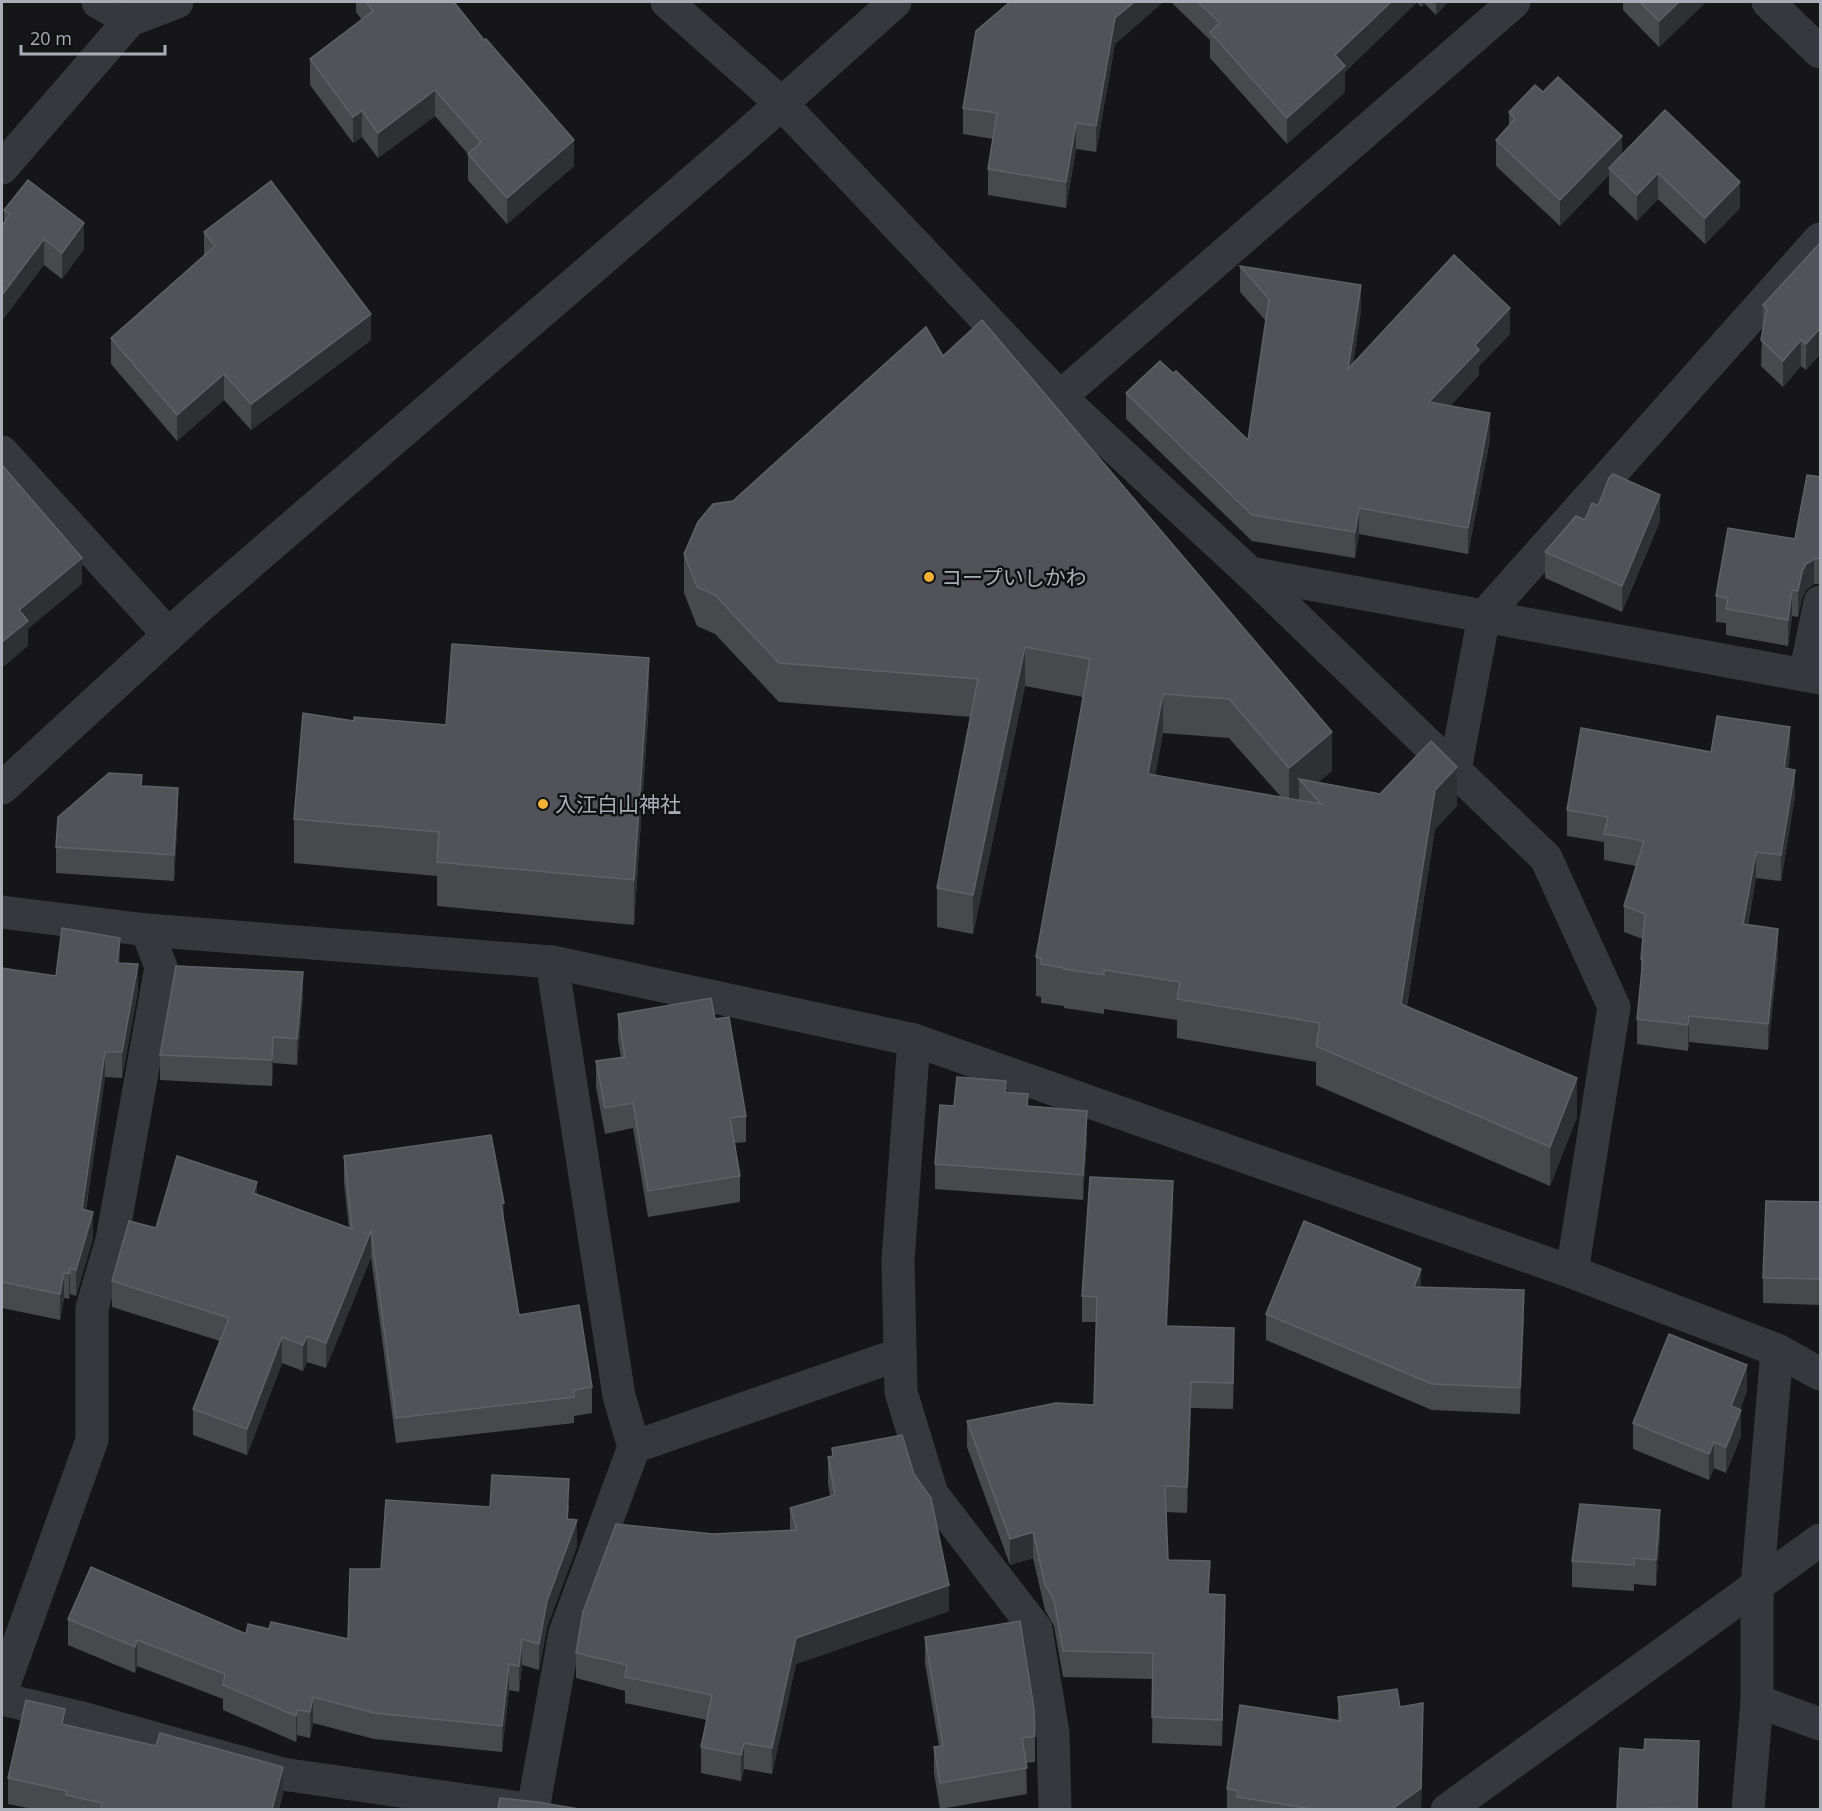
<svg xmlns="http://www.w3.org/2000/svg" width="1822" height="1811" font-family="'Open Sans','Noto Sans JP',sans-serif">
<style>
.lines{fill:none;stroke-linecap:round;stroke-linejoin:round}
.minor{stroke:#37383d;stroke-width:33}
.tertiary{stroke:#37383d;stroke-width:33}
.wall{fill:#47494d;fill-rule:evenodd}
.shaded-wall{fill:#2f3033}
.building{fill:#525359;stroke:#5f6168;stroke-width:1.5}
.poi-dot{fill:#f2b134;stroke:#111113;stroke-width:2}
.labels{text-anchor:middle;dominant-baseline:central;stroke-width:5;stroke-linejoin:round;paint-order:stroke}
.poi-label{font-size:21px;fill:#a8adb8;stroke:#111113;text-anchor:start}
</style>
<rect width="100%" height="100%" fill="#161618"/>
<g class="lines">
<g class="minor">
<path d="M98 2 130 20"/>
<path d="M667 2 781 103 1060 397 1250 573 1546 858 1614 1007 1572 1272"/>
<path d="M1768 2 1820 52"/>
<path d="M2 168 130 20 177 2"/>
<path d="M1060 397 1514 2"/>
<path d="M2 452 169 635"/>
<path d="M1250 573 1820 678"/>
<path d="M1805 675 1820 602"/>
<path d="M1455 770 1484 616 1820 239"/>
<path d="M914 1040 898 1260 901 1392 932 1494 1036 1629 1053 1733 1055 1810"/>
<path d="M634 1447 900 1354"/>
<path d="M2 1690 92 1440V1308L112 1240 161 967 147 930"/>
<path d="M2 1699 78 1717 282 1774 533 1810"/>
<path d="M1757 1701 1820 1724"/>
<path d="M533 1809 565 1633 634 1447 619 1396 552 962"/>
<path d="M1447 1810 1820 1540"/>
<path d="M1748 1810 1757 1701V1587L1777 1350"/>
</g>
<g class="tertiary">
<path d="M2 788 197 609 743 138 895 2"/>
<path d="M2 912 147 930 552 962 914 1040 1572 1272 1777 1350 1820 1374"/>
</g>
</g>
<g class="wall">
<path d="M356 2H454L574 166 507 224 468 180V154L435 116 378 158 362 137 353 143 310 85V59L362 20 356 12Z"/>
<path d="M1010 2H1163L1115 44 1096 152 1076 149 1066 208 988 195V169L993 139 963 134V108Z"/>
<path d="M1171 2H1448L1436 15 1425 4 1421 7 1417 2 1345 72V92L1287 144 1210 58V40Z"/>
<path d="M1623 2H1706L1659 47 1623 10Z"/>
<path d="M1509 112 1622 155 1740 208 1705 244 1658 199 1637 221 1609 194V175L1560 226 1496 166V140L1509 126Z"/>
<path d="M4 210 84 249 62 279 44 265 4 222Z"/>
<path d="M204 232 371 340 251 430 224 400 177 441 111 364V338L204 256Z"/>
<path d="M1821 242V353L1806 370 1801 366 1783 387 1761 366 1763 305Z"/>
<path d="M1240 266 1361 310 1353 364 1510 334 1479 366V375L1450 406 1490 439 1468 554 1359 534 1355 558 1252 541 1126 419V393L1248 440 1266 321 1240 292Z"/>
<path d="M943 356 1332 771 1318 782 1380 794 1457 806 1435 829 1407 1006 1577 1117 1550 1186 1316 1085V1062L1177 1038V1020L1104 1009V1014L1064 1008V1006L1041 1003V997L1036 996V957L1083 697 1025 686 973 934 937 927V888L971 717 779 702 715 634 697 626 684 593V554L733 501ZM1163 733 1229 738 1281 797 1155 776Z"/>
<path d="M1821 477V584H1814L1806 590 1802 598 1798 617 1792 616 1788 646 1726 635V623L1716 622V596L1795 539Z"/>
<path d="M1598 506 1660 521 1622 612 1545 578V552L1585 520Z"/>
<path d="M649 702 634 925 437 906V876L294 863V819L354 721 446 725Z"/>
<path d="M1711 752 1790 753 1788 769 1795 796 1781 881 1756 878 1748 925 1778 955 1768 1050 1689 1042 1688 1051 1637 1044V1019L1641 984V959L1643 939 1624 932V906L1636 866 1604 860V842L1567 836V810Z"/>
<path d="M142 786 178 814 174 881 56 873V847Z"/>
<path d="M120 963 138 990 122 1078 105 1077 86 1210 93 1238 76 1296 70 1294 69 1299 64 1298 60 1320 2 1308V968L56 976Z"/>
<path d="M303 997 297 1065 273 1063 272 1086 160 1080V1055Z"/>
<path d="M618 1014 715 1019 746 1116V1142L735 1143 740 1176V1202L648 1217 633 1128 605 1134 596 1087V1061L621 1057 618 1040Z"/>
<path d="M1006 1092 1028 1107 1087 1137 1083 1200 935 1189V1164L954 1106Z"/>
<path d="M344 1156 504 1222 519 1315 592 1387V1413L574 1416V1423L396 1443 371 1257 326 1368 307 1362 303 1371 282 1363 247 1455 193 1435V1409L220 1341 112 1307V1281L156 1228 257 1195 349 1228 344 1182Z"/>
<path d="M1821 1202V1305L1763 1303V1278Z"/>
<path d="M1173 1207 1167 1326 1234 1354 1233 1409 1191 1408 1187 1513 1166 1512 1168 1560 1209 1594 1225 1621 1222 1746 1152 1743 1153 1679 1063 1677 1054 1626 1045 1610 1033 1558 1010 1565 967 1447V1421L1094 1405 1096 1322H1082V1296Z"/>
<path d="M1421 1287 1524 1316 1520 1414 1432 1410 1266 1340V1314Z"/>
<path d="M1747 1391 1740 1409 1741 1436 1726 1473 1714 1468 1709 1480 1633 1449V1423Z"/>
<path d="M832 1448 949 1611 796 1664 772 1774 744 1769 741 1781 701 1773V1747L707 1720 625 1703V1691L576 1678V1653L713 1534 790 1531V1508L830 1496 828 1483V1457L832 1456Z"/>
<path d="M569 1505 568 1519 577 1546 547 1627 539 1670 522 1665 519 1692 509 1690 502 1752 374 1739 313 1723 310 1738 297 1735 296 1742 223 1710V1699L137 1666 135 1673 68 1645V1619L246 1634 269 1629 348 1639 381 1569 490 1507Z"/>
<path d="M1660 1536 1656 1586 1634 1584V1591L1572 1587V1561Z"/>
<path d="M925 1637 1035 1736V1762L1026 1763 1027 1794 940 1809 934 1773V1747L939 1746 925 1663Z"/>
<path d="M1338 1697 1400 1707 1423 1729 1421 1809H1227V1789L1338 1721Z"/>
<path d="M65 1724 283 1793 279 1809H33L8 1804V1778Z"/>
</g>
<g class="shaded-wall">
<path d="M1134 2H1163L1115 44 1096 152V126L1115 18Z"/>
<path d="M1391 2H1417L1345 72V92L1287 144V118L1335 55Z"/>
<path d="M1421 2H1425V4L1421 7Z"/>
<path d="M1436 2H1448L1436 15Z"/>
<path d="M1679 2H1706L1659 47V21Z"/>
<path d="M435 90V116L378 158V133Z"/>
<path d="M362 111V137L353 143V117Z"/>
<path d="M1076 123V149L1066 208V182Z"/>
<path d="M1622 136V162L1609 168V175L1560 226V200Z"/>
<path d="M574 140V166L507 224V198Z"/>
<path d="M1658 173V199L1637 221V195Z"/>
<path d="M1740 182V208L1705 244V218Z"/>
<path d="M84 223V249L62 279V253Z"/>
<path d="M44 239V265L2 321V295Z"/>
<path d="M1361 285V310L1348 395V369Z"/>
<path d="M1510 308V334L1479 366V375L1429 428V402L1475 345Z"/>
<path d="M371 314V340L251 430V404Z"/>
<path d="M1821 327V353L1806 370V344Z"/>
<path d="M1801 340V366L1783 387V361Z"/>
<path d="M224 374V400L177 441V415Z"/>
<path d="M1490 413V439L1468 554V528Z"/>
<path d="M1660 495V521L1622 612V586Z"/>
<path d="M1359 508V534L1355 558V532Z"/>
<path d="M82 558V584L28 629V646L2 668V642L19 610Z"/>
<path d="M1814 559V584L1806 590 1802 598 1798 617V591L1802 572 1806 564Z"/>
<path d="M1792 590V616L1788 646V620Z"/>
<path d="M1025 647V686L973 934V895Z"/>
<path d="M649 658V702L634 925V880Z"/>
<path d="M1163 694V733L1148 813V774Z"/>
<path d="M1790 727V753L1784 794V768Z"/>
<path d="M1332 732V771L1309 790 1299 779V799L1289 807V768Z"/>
<path d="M1457 767V806L1435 829 1401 1043V1004L1435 790Z"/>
<path d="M1795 770V796L1781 881V855Z"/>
<path d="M178 788V814L174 881V855Z"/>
<path d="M1756 852V878L1743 950V924Z"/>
<path d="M1778 929V955L1768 1050V1024Z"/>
<path d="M120 938V964L117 963Z"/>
<path d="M138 964V990L122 1078V1052Z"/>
<path d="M303 972V997L297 1065V1039Z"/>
<path d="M1689 1016V1042L1688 1051V1025Z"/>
<path d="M273 1037V1063L272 1086V1060Z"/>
<path d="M105 1052V1077L82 1235V1209Z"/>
<path d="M1577 1078V1117L1550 1186V1147Z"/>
<path d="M1087 1111V1137L1083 1200V1175Z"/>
<path d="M1173 1181V1207L1166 1352V1326Z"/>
<path d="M257 1182V1208L253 1193Z"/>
<path d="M504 1203V1229L501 1204Z"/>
<path d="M93 1212V1238L76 1296V1270Z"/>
<path d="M371 1231V1257L326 1368V1343Z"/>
<path d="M70 1268V1294L69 1299V1274Z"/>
<path d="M1421 1269V1295L1414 1287Z"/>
<path d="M64 1272V1298L60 1320V1294Z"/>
<path d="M1524 1290V1316L1520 1414V1388Z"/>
<path d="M1234 1328V1354L1233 1409V1383Z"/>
<path d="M307 1336V1362L303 1371V1345Z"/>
<path d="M282 1337V1363L247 1455V1429Z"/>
<path d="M1747 1365V1391L1731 1432V1406Z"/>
<path d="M1191 1382V1408L1187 1513V1487Z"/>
<path d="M1741 1410V1436L1726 1473V1447Z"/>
<path d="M1714 1442V1468L1709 1480V1454Z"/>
<path d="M1660 1510V1536L1656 1586V1560Z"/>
<path d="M577 1520V1546L547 1627 539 1670V1644L547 1601Z"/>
<path d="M1033 1532V1558L1010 1565V1539Z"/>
<path d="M949 1585V1611L796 1664 772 1774V1748L796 1638Z"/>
<path d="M522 1639V1665L519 1692V1666Z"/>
<path d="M137 1640V1666L135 1673V1647Z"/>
<path d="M509 1664V1690L502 1752V1726Z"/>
<path d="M313 1697V1723L310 1738V1712Z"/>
<path d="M1423 1703 1421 1809H1392Z"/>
<path d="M65 1709V1735L62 1724Z"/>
<path d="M297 1710V1735L296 1742V1716Z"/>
<path d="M744 1743V1769L741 1781V1755Z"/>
<path d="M283 1767V1793L279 1809H272Z"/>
</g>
<g class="building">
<path d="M366 2H454L484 40 486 39 574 140 507 198 468 154 481 142 435 90 378 133 362 111 353 117 310 59 373 11Z"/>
<path d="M1010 2H1134L1115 18 1096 126 1076 123 1066 182 988 169 997 113 963 108 976 31Z"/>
<path d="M1198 2H1391L1335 55 1345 66 1287 118 1210 32 1220 23Z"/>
<path d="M1640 2H1679L1659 21Z"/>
<path d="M1558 77 1622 136 1560 200 1496 140 1515 119 1509 112 1535 85 1543 92Z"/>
<path d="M1665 110 1740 182 1705 218 1658 173 1637 195 1609 168Z"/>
<path d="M28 180 84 223 62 253 44 239 2 295V226L10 214 4 210Z"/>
<path d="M271 181 371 314 251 404 224 374 177 415 111 338 215 246 204 232Z"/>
<path d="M1821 242V327L1806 344 1801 340 1783 361 1761 340 1767 309 1763 305Z"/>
<path d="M1454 255 1510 308 1475 345 1479 350 1429 402 1490 413 1468 528 1359 508 1355 532 1252 515 1126 393 1160 361 1173 373 1176 371 1248 440 1269 299 1240 266 1361 285 1348 369Z"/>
<path d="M982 320 1332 732 1289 768 1229 699 1163 694 1148 774 1321 804 1299 779 1380 794 1431 741 1457 767 1435 790 1401 1004 1577 1078 1550 1147 1316 1046 1320 1023 1177 999 1180 982 1104 970V975L1064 969V968L1041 964V958L1036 957 1090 659 1025 647 973 895 937 888 978 679 779 663 715 595 697 587 684 554 698 522 713 504 733 501 926 327 943 356Z"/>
<path d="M2 465 82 558 19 610 28 621 2 642Z"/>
<path d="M1613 474 1660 495 1622 586 1545 552 1576 516 1585 520 1592 503 1598 506 1609 478Z"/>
<path d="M1807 475 1821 477V558L1814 559 1806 564 1802 572 1798 591 1792 590 1788 620 1726 609 1728 598 1716 596 1728 528 1795 539Z"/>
<path d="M452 644 649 658 634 880 437 862 439 832 294 819 303 713 354 721V717L446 725Z"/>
<path d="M1717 716 1790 727 1784 768 1795 770 1781 855 1756 852 1743 924 1778 929 1768 1024 1689 1016 1688 1025 1637 1019 1643 959H1641L1645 914 1624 906 1644 841 1604 834 1608 817 1567 810 1581 728 1711 752Z"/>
<path d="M109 773 142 775 141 786 178 788 174 855 56 847 58 817Z"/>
<path d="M62 928 120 938 117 963 138 964 122 1052H105L82 1209 93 1212 76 1270 70 1268 69 1274 64 1272 60 1294 2 1282V968L56 976Z"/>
<path d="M176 966 303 972 297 1039 273 1037 272 1060 160 1055Z"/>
<path d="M711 998 715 1019 729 1017 746 1116 730 1118 740 1176 648 1191 633 1103 605 1108 596 1061 625 1057 618 1014Z"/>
<path d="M957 1077 1006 1081 1005 1092 1028 1094 1027 1106 1087 1111 1083 1175 935 1164 940 1105 954 1106Z"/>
<path d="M491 1135 504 1203 501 1204 519 1315 579 1305 592 1387 574 1390V1397L396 1418 371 1231 326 1343 307 1336 303 1345 282 1337 247 1429 193 1409 229 1318 112 1281 129 1221 156 1228 177 1156 257 1182 253 1193 352 1229 344 1156Z"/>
<path d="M1090 1177 1173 1181 1166 1326 1234 1328 1233 1383 1191 1382 1187 1487 1165 1486 1168 1560 1210 1561 1208 1594 1225 1595 1222 1720 1152 1717 1153 1653 1063 1651 1054 1600 1045 1585 1033 1532 1010 1539 967 1421 1056 1403 1094 1405 1097 1297 1082 1296Z"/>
<path d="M1766 1201 1821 1202V1279L1763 1278Z"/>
<path d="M1304 1221 1421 1269 1414 1287 1524 1290 1520 1388 1432 1384 1266 1314Z"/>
<path d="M1669 1334 1747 1365 1731 1406 1741 1410 1726 1447 1714 1442 1709 1454 1633 1423Z"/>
<path d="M902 1435 914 1474 931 1498 949 1585 796 1638 772 1748 744 1743 741 1755 701 1747 712 1695 625 1677 627 1665 576 1653 583 1612 616 1524 713 1534 797 1530 790 1508 835 1495 828 1457 833 1456 832 1448Z"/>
<path d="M492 1475 569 1479 567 1519 577 1520 547 1601 539 1644 522 1639 519 1666 509 1664 502 1726 374 1713 313 1697 310 1712 297 1710 296 1716 223 1685 225 1674 137 1640 135 1647 68 1619 91 1567 246 1634 248 1624 269 1629 271 1622 348 1639 350 1569H381L386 1500 490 1507Z"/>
<path d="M1580 1504 1660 1510 1656 1560 1634 1558V1565L1572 1561Z"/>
<path d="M1020 1621 1034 1709 1035 1736 1022 1738 1027 1768 940 1783 934 1747 943 1746 925 1637Z"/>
<path d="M1397 1689 1400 1707 1423 1703 1421 1788 1392 1809H1313L1237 1797 1238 1791 1227 1789 1240 1705 1341 1721 1338 1697Z"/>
<path d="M26 1700 65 1709 62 1724 156 1746 160 1733 283 1767 272 1809H101L102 1803 66 1795 67 1791 8 1778Z"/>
<path d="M1645 1739 1699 1741 1697 1809 1654 1808V1809H1617L1620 1748 1644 1750Z"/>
<path d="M500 1798 537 1802 579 1809H498Z"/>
</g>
<g class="poi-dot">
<circle cx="929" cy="577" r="6"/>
<circle cx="543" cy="804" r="6"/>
</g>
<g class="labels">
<g class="poi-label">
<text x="941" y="577">コープいしかわ</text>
<text x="555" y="804">入江白山神社</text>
</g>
</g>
<rect width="1822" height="1811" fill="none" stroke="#a8adb8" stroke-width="6"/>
<path d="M21 45v9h144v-9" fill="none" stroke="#a8adb8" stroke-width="3"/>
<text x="30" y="45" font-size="18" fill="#a8adb8" stroke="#111113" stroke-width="4.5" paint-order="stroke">20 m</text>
</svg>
